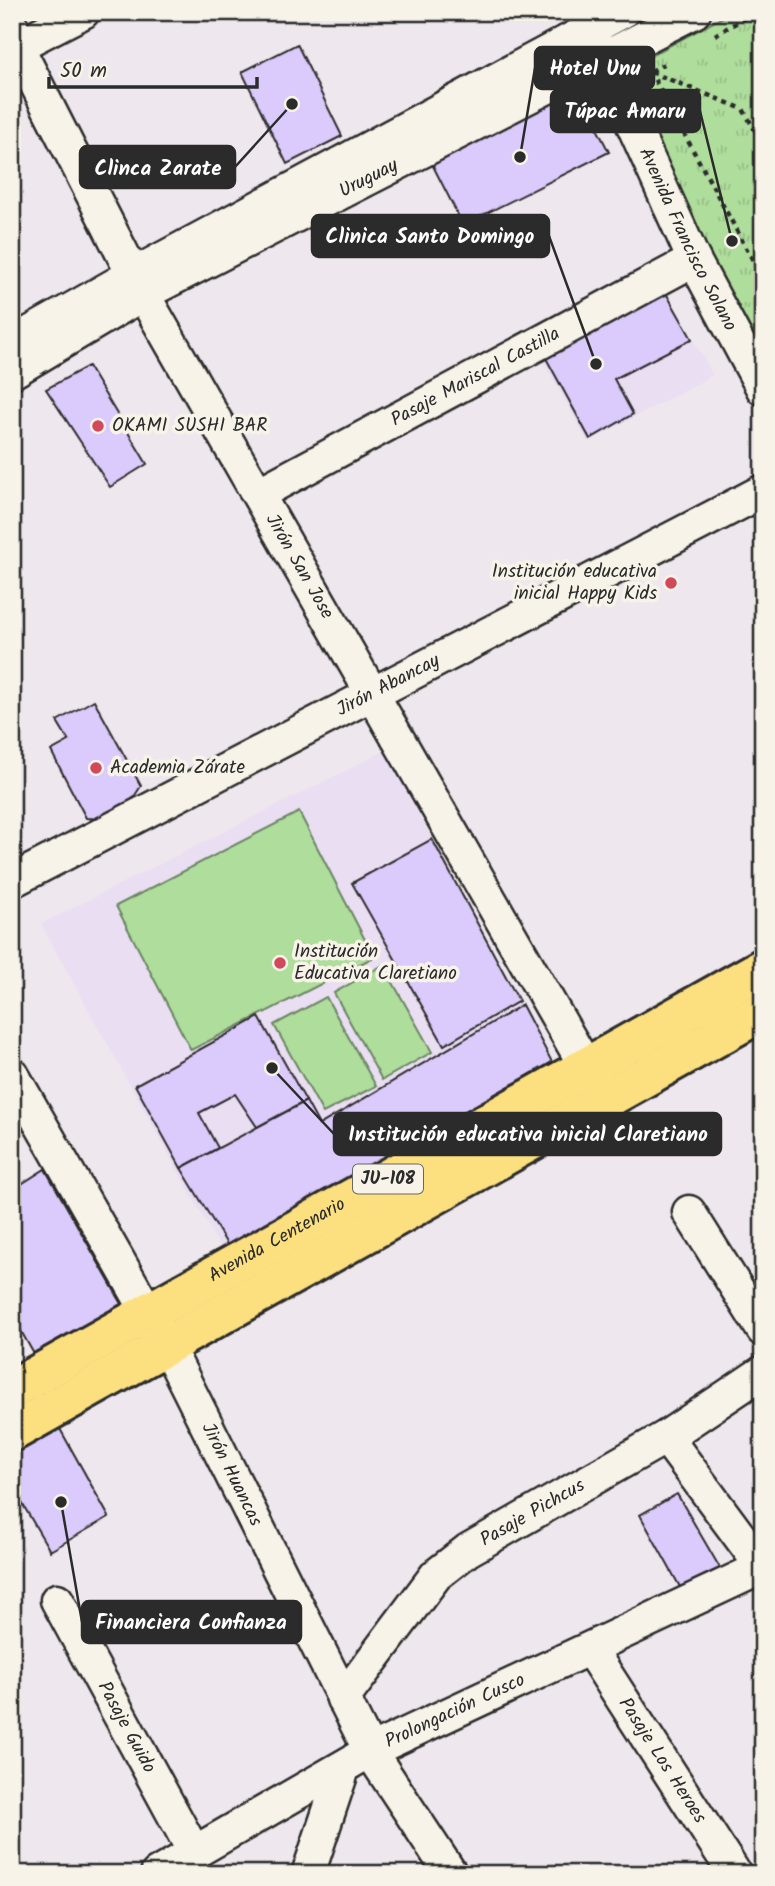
<svg xmlns="http://www.w3.org/2000/svg" width="775" height="1886" font-family="Kalam,sans-serif">
<style>
.built{fill:#e9def2}
.grass{fill:url(#grass-tufts);stroke:#6c8464;stroke-width:2}
.garden{fill:#aedd9c;stroke:#6c8464;stroke-width:2}
.building{fill:#dbcafc;stroke:#2b2b2b;stroke-width:2}
.lines{fill:none;stroke-linecap:round;stroke-linejoin:round}
.minor-casing{stroke:#2b2b2b;stroke-width:37}
.major-casing{stroke:#2b2b2b;stroke-width:44}
.path{stroke:#2b2b2b;stroke-width:4.5;stroke-dasharray:5 5;stroke-linecap:butt}
.minor{stroke:#f7f3e8;stroke-width:32}
.major{stroke:#fce080;stroke-width:38}
.poi-dot{fill:#d1495b;stroke:#f7f3e8;stroke-width:2.5}
.labels{text-anchor:middle;dominant-baseline:central;stroke-width:7;stroke-linejoin:round;paint-order:stroke}
.shield{fill:#f7f3e8;stroke:#686764;stroke-width:2}
.shield-label{font-size:18px;font-weight:bold;fill:#2b2b2b}
.street-label{font-size:19px;fill:#2b2b2b;stroke:#f7f3e8}
.poi-label{font-size:19px;fill:#2b2b2b;stroke:#f7f3e8;text-anchor:start}
.leader{fill:none;stroke:#2b2b2b;stroke-width:2.5}
.callout-dot{fill:#2b2b2b;stroke:#f7f3e8;stroke-width:2.5}
.callout{fill:#2b2b2b;stroke:#2b2b2b;stroke-width:2.5}
.callout-label{font-size:21px;text-anchor:middle;font-weight:bold;fill:#fff}
</style>
<defs>
<pattern id="grass-tufts" width="24" height="20" patternUnits="userSpaceOnUse" patternTransform="scale(1.75)"><rect width="24" height="20" fill="#aedd9c"/><path d="M3 7l-1-3M5 7V3M7 7l1-3M15 17l-1-3M17 17v-4M19 17l1-3" fill="none" stroke="#96be87"/></pattern>
</defs>
<rect width="100%" height="100%" fill="#efe7ee"/>
<filter id="ink" filterUnits="userSpaceOnUse"><feTurbulence type="fractalNoise" baseFrequency=".0143" numOctaves="2"/><feDisplacementMap in="SourceGraphic" scale="14" xChannelSelector="R" yChannelSelector="G"/><feConvolveMatrix kernelMatrix="1 2 1 2 8 2 1 2 1" color-interpolation-filters="sRGB"/></filter>
<g filter="url(#ink)">
<g class="built">
<path d="M662 285 713 375 588 442 537 350Z"/>
<path d="M385 751 552 1062 221 1249 41 924Z"/>
</g>
<path class="grass" d="M732 12H763V371L638 112 641 71 652 55Z"/>
<g class="garden">
<path d="M299 812 374 957 191 1050 116 906Z"/>
<path d="M383 965 432 1052 382 1080 334 993Z"/>
<path d="M326 997 376 1086 323 1113 274 1025Z"/>
</g>
<g class="building">
<path d="M391 12H410L395 20Z"/>
<path d="M297 44 342 136 287 164 242 72Z"/>
<path d="M576 87 609 152 463 225 431 162Z"/>
<path d="M662 286 692 339 614 379 633 414 590 439 541 349Z"/>
<path d="M88 366 147 464 110 487 46 389Z"/>
<path d="M94 700 141 786 130 803 103 819 86 818 51 751 69 741 57 721Z"/>
<path d="M432 839 519 1001 444 1045 352 883Z"/>
<path d="M522 1005 552 1062 228 1246 181 1168 306 1101 319 1125Z"/>
<path d="M259 1017 306 1101 257 1127 235 1094 199 1113 218 1148 181 1168 135 1085Z"/>
<path d="M45 1169 126 1311 35 1356 12 1315V1190Z"/>
<path d="M59 1427 109 1517 50 1551 12 1486V1453Z"/>
<path d="M677 1494 720 1568 680 1587 640 1515Z"/>
</g>
<g class="lines">
<defs>
<g id="minor">
<path id="s1" d="M12 27 17 46 143 294 598 1088"/>
<path id="s2" d="M595 41 694 260 763 389"/>
<path d="M17 46 83 12"/>
<path d="M12 343 134 274 622 12"/>
<path id="s3" d="M12 372 143 294 694 12"/>
<path id="s4" d="M258 494 694 260"/>
<path id="s5" d="M12 881 763 491"/>
<path id="s6" d="M12 1074 166 1344 370 1751 451 1874"/>
<path d="M689 1212 763 1330"/>
<path d="M666 1437 763 1568"/>
<path id="s7" d="M57 1600 195 1854"/>
<path id="s8" d="M590 1649 735 1874"/>
<path id="s9" d="M343 1699 436 1575 468 1550 666 1437 763 1372"/>
<path id="s10" d="M157 1874 370 1751 763 1567"/>
<path d="M308 1874 343 1769"/>
</g>
<g id="major">
<path id="s11" d="M12 1389 763 968"/>
<path d="M12 1432 763 1011"/>
</g>
</defs>
<use href="#minor" class="minor-casing"/>
<use href="#major" class="major-casing"/>
<g class="path">
<path d="M715 35 755 12"/>
<path d="M650 71 763 279"/>
<path d="M651 71 668 62"/>
<path d="M651 72 743 109 756 132 763 134"/>
</g>
<use href="#minor" class="minor"/>
<use href="#major" class="major"/>
</g>
</g>
<g class="poi-dot">
<circle cx="98" cy="426" r="7"/>
<circle cx="671" cy="583" r="7"/>
<circle cx="96" cy="768" r="7"/>
<circle cx="280" cy="963" r="7"/>
</g>
<g class="labels">
<rect class="shield" x="353" y="1164.5" width="70" height="29" rx="5"/>
<g class="shield-label">
<text x="388" y="1179">JU-108</text>
</g>
<g class="street-label">
<text stroke="none"><textPath href="#s3" startOffset="406">Uruguay</textPath></text>
<text stroke="none"><textPath href="#s2" startOffset="219">Avenida Francisco Solano</textPath></text>
<text stroke="none"><textPath href="#s4" startOffset="247">Pasaje Mariscal Castilla</textPath></text>
<text stroke="none"><textPath href="#s1" startOffset="612">Jirón San Jose</textPath></text>
<text stroke="none"><textPath href="#s5" startOffset="424">Jirón Abancay</textPath></text>
<text stroke="none"><textPath href="#s11" startOffset="304">Avenida Centenario</textPath></text>
<text stroke="none"><textPath href="#s6" startOffset="457">Jirón Huancas</textPath></text>
<text stroke="none"><textPath href="#s9" startOffset="270">Pasaje Pichcus</textPath></text>
<text stroke="none"><textPath href="#s10" startOffset="340">Prolongación Cusco</textPath></text>
<text stroke="none"><textPath href="#s7" startOffset="145">Pasaje Guido</textPath></text>
<text stroke="none"><textPath href="#s8" startOffset="133">Pasaje Los Heroes</textPath></text>
</g>
<g class="poi-label">
<text x="112" y="426">OKAMI SUSHI BAR</text>
<text x="657" y="572" text-anchor="end">Institución educativa<tspan x="657" dy="22">inicial Happy Kids</tspan></text>
<text x="110" y="768">Academia Zárate</text>
<text x="294" y="952">Institución<tspan x="294" dy="22">Educativa Claretiano</tspan></text>
</g>
</g>
<path class="leader" d="M520 157L535 68M732 241L700 111M292 104L235 167M596 364L549 236M272 1068L334 1134M61 1502L82 1622"/>
<g class="callout-dot">
<circle cx="520" cy="157" r="7"/>
<circle cx="732" cy="241" r="7"/>
<circle cx="292" cy="104" r="7"/>
<circle cx="596" cy="364" r="7"/>
<circle cx="272" cy="1068" r="7"/>
<circle cx="61" cy="1502" r="7"/>
</g>
<g class="callout">
<rect x="535" y="47" width="119" height="42" rx="7"/>
<rect x="551" y="90" width="149" height="42" rx="7"/>
<rect x="80" y="146" width="155" height="42" rx="7"/>
<rect x="312" y="215" width="237" height="42" rx="7"/>
<rect x="334" y="1113" width="387" height="42" rx="7"/>
<rect x="82" y="1601" width="219" height="42" rx="7"/>
</g>
<g class="callout-label">
<text x="595" y="75">Hotel Unu</text>
<text x="625" y="118">Túpac Amaru</text>
<text x="158" y="175">Clinca Zarate</text>
<text x="430" y="243">Clinica Santo Domingo</text>
<text x="528" y="1141">Institución educativa inicial Claretiano</text>
<text x="191" y="1629">Financiera Confianza</text>
</g>
<rect width="775" height="1886" fill="none" stroke="#f7f3e8" stroke-width="42"/>
<rect x="21" y="21" width="733" height="1844" fill="none" stroke="#2b2b2b" stroke-width="2.5" filter="url(#ink)"/>
<path d="M49 77v10h208v-10" fill="none" stroke="#2b2b2b" stroke-width="3.5"/>
<text x="60" y="77" font-size="21" fill="#2b2b2b" stroke="#f7f3e8" stroke-width="5" paint-order="stroke">50 m</text>
</svg>
